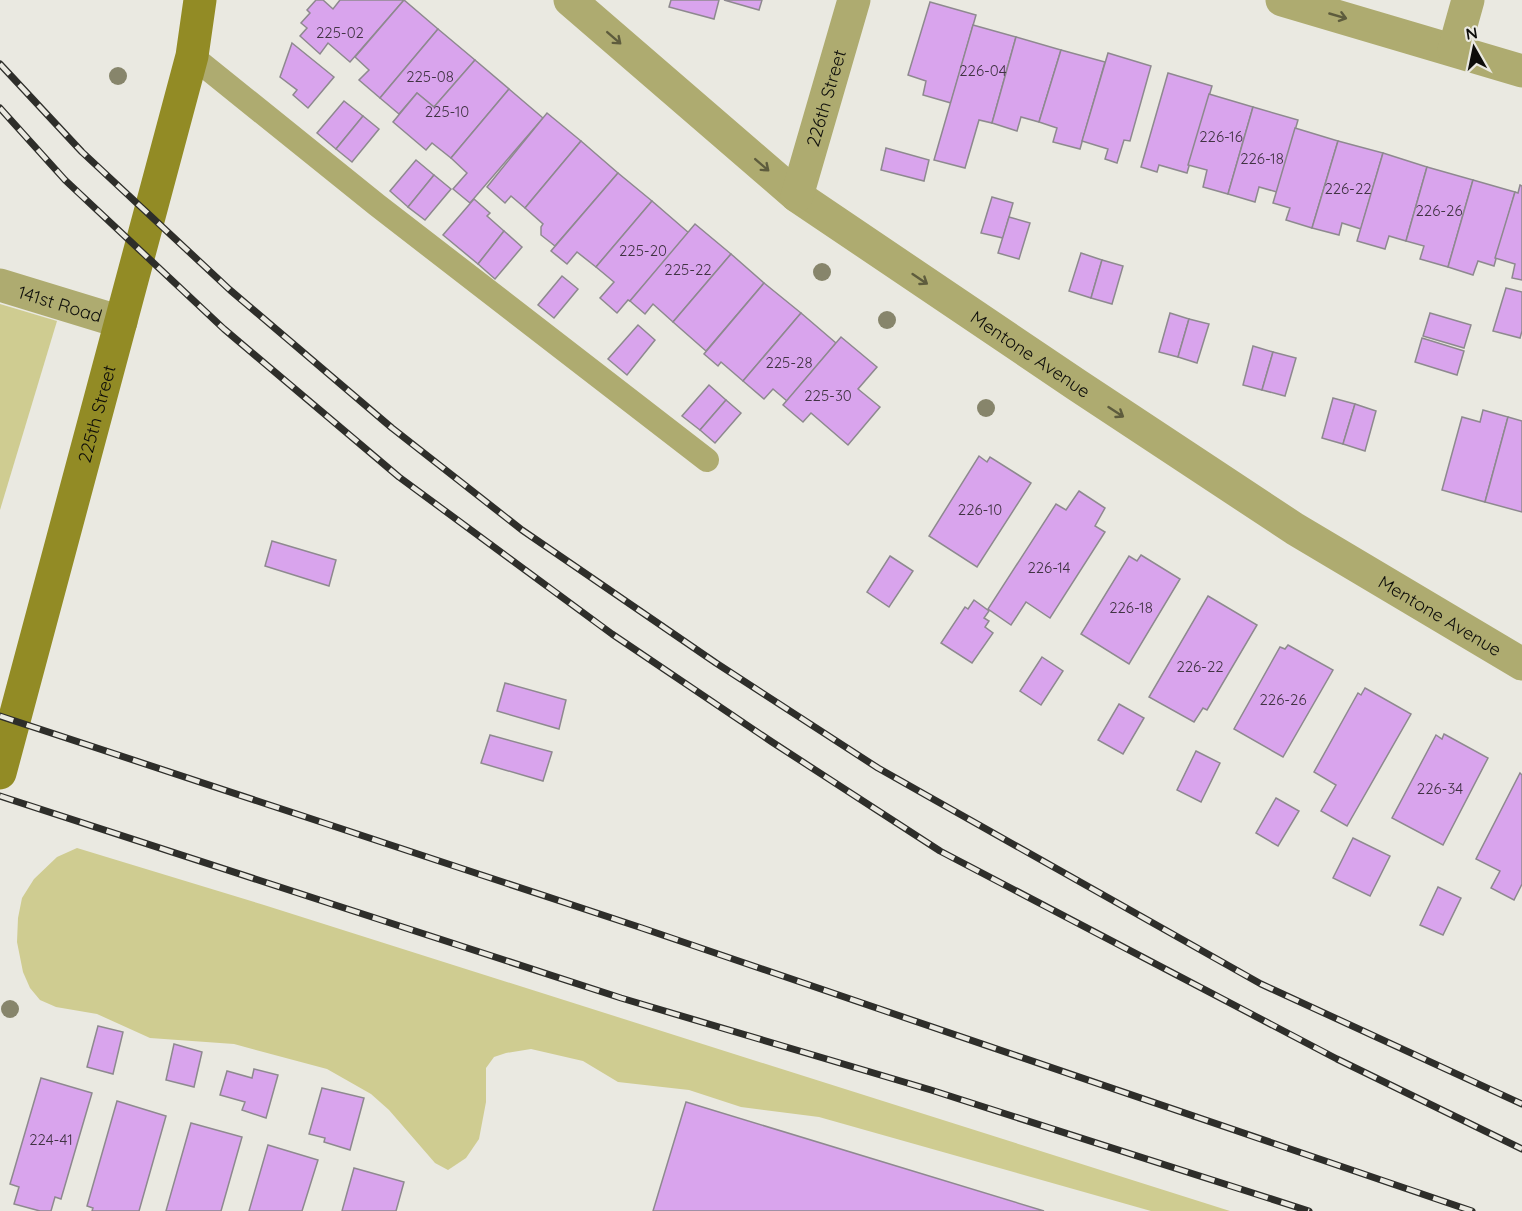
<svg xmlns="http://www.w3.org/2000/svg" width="1522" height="1211" font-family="Quicksand,sans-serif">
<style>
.green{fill:#cfcc91}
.building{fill:#d9a4ed;stroke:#8e898f;stroke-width:1.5}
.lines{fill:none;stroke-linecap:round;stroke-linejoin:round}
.lane{stroke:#aeab70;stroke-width:24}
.street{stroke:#aeab70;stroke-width:33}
.secondary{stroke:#928b25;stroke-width:33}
.rail-casing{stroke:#2e2e2a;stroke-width:7}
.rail{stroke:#eae9e1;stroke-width:4.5;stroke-dasharray:14;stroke-linecap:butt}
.tree{fill:#87856b}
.oneway{stroke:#5e5c3d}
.labels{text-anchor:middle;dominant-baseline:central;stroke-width:4.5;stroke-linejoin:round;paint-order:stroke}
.number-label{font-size:15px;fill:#403343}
.street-label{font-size:18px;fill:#0d0d0a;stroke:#eae9e1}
</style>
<rect width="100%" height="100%" fill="#eae9e1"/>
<g class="green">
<path d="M0 304 57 321 0 510Z"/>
<path d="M77 848 264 905 1230 1211H1151L819 1117 741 1107 689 1090 618 1082 583 1061 531 1049 506 1053 494 1057 486 1068V1102L479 1139 466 1158 448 1170 435 1163 389 1110 371 1094 327 1069 234 1044 150 1038 97 1014 56 1007 40 1000 30 988 23 972 17 942 18 918 22 898 34 879 57 857Z"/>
</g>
<g class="building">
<path d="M316 0H323L333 9 340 0H404L350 62 328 43 320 54 300 36 307 28 301 23 310 13 307 10Z"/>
<path d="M404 0 438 29 380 98 359 80 369 70 355 57Z"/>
<path d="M671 0H719L714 19 669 7Z"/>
<path d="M724 0H762L759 10Z"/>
<path d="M930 2 976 15 951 103 923 95 926 81 908 75Z"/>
<path d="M973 25 1016 37 992 123 979 120 965 168 934 160Z"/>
<path d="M438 29 475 60 434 107 417 93 399 114 380 98Z"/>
<path d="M1016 37 1061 50 1039 122 1021 117 1017 131 992 123Z"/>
<path d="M292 43 334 77 308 108 293 95 297 90 280 77Z"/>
<path d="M1061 50 1105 62 1080 149 1053 142 1057 128 1039 122Z"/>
<path d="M1108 53 1151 66 1130 141 1124 140 1117 163 1105 159 1108 149 1082 141Z"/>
<path d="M475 60 509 89 451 158 432 143 426 150 393 122 417 93 434 107Z"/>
<path d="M1168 73 1212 86 1187 173 1159 165 1157 172 1141 167Z"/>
<path d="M509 89 543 118 470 203 453 189 467 173 451 158Z"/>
<path d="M1209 94 1253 107 1228 194 1203 187 1207 170 1188 165Z"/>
<path d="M344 101 363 116 336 149 317 133Z"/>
<path d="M1253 107 1298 120 1277 192 1259 187 1255 202 1228 194Z"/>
<path d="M547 113 581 141 525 208 511 196 505 203 487 187Z"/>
<path d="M363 116 379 129 352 162 336 149Z"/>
<path d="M1295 128 1338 141 1312 228 1286 220 1290 208 1273 203Z"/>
<path d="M581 141 618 173 555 246 541 235V227L543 224 525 208Z"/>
<path d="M1338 141 1383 153 1361 229 1342 223 1339 235 1312 228Z"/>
<path d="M886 148 929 160 924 181 881 170Z"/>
<path d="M1383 153 1427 167 1406 241 1389 236 1385 249 1357 241Z"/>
<path d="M416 160 434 175 408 207 390 191Z"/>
<path d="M1427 167 1473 180 1448 267 1420 259 1424 246 1406 241Z"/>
<path d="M618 173 652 201 596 267 577 252 567 264 551 251Z"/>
<path d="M434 175 451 189 425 220 408 207Z"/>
<path d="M1473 180 1515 192 1494 266 1478 261 1473 275 1448 267Z"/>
<path d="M1520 185 1522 186V280L1512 278 1515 264 1495 258 1515 192 1518 193Z"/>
<path d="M992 197 1013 203 1003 238 981 233Z"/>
<path d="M474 199 490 213 487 216 504 231 478 264 443 235Z"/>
<path d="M652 201 689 233 630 301 628 300 617 313 600 298 614 282 596 267Z"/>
<path d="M1009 217 1030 223 1019 259 998 253Z"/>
<path d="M695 224 731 254 673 322 653 304 645 314 630 301Z"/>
<path d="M504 231 522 247 495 279 478 264Z"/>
<path d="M1081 253 1102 260 1091 298 1069 291Z"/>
<path d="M731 254 764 283 706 351 673 322Z"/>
<path d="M1102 260 1123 266 1112 304 1091 298Z"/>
<path d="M562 276 578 289 554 318 538 305Z"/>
<path d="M764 283 801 313 743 381 721 362 718 366 704 354Z"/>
<path d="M1506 288 1522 292V331L1520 338 1493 331Z"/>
<path d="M801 313 836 343 787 401 773 389 764 399 743 381Z"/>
<path d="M1170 313 1189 319 1178 357 1159 352Z"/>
<path d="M1430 313 1471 325 1464 348 1423 336Z"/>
<path d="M1189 319 1209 324 1197 363 1178 357Z"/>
<path d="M638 325 655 340 627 375 608 359Z"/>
<path d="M841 337 877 367 858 389 880 407 848 445 811 413 803 422 783 405Z"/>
<path d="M1422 338 1464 351 1457 375 1415 362Z"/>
<path d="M1253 346 1273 352 1262 390 1243 385Z"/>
<path d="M1273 352 1296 358 1285 396 1262 390Z"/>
<path d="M709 385 726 400 700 430 682 416Z"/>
<path d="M1333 398 1355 404 1343 444 1322 438Z"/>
<path d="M726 400 741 413 715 443 700 430Z"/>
<path d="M1355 404 1376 411 1365 451 1343 444Z"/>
<path d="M1483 410 1508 417 1485 502 1442 490 1462 417 1480 422Z"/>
<path d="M1508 417 1522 421V512L1485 502Z"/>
<path d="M979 456 987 462 990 457 1031 483 977 567 929 536Z"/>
<path d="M1079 491 1105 508 1095 526 1105 532 1050 618 1026 602 1011 625 988 609 1056 504 1066 510Z"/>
<path d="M272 541 336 560 329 586 265 566Z"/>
<path d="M1141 555 1180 579 1129 664 1081 634 1129 556 1137 561Z"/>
<path d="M890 556 913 571 889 607 867 592Z"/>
<path d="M1208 596 1257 625 1207 710 1203 708 1194 722 1149 697Z"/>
<path d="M974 600 989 611 984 618 989 621 985 627 993 633 972 663 941 643 965 607 968 609Z"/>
<path d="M1288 645 1333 670 1283 757 1234 729 1280 647 1285 649Z"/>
<path d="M1042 657 1063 671 1041 705 1020 691Z"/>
<path d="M505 683 566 700 559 729 497 711Z"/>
<path d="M1365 688 1411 714 1347 826 1321 811 1336 785 1314 772 1358 693 1361 695Z"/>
<path d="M1119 704 1144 718 1123 754 1098 740Z"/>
<path d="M1444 734 1488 758 1443 845 1392 818 1436 735 1442 739Z"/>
<path d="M490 735 552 752 543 781 481 763Z"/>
<path d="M1196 751 1220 763 1201 802 1177 790Z"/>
<path d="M1520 773 1522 775V884L1514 900 1491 888 1500 871 1476 859Z"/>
<path d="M1276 798 1299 811 1278 846 1256 833Z"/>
<path d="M1353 838 1390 856 1370 896 1333 878Z"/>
<path d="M1438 887 1461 898 1443 935 1420 925Z"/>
<path d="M98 1026 123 1032 113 1074 87 1067Z"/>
<path d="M174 1044 202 1052 194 1087 166 1080Z"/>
<path d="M254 1069 278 1075 266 1118 242 1110 245 1102 220 1095 227 1071 252 1078Z"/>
<path d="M41 1078 92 1093 61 1199 55 1197 51 1211H40L14 1204 19 1187 10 1184Z"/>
<path d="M322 1088 364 1098 350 1150 324 1142 325 1138 309 1134Z"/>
<path d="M117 1101 166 1116 139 1211H92L93 1208 87 1206Z"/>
<path d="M686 1102 1044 1211H653Z"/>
<path d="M191 1123 242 1137 221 1211H166Z"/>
<path d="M268 1145 318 1160 302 1211H249Z"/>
<path d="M354 1168 404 1182 396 1211H342Z"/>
</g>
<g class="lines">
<path class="lane" d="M192 56 377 205 707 460"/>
<g class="street">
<path id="s1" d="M570 0 797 196 1077 385 1295 529 1522 664"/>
<path d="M1282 0 1522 71"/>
<path d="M1454 50 1468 0"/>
<path id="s2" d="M797 196 854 0"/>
<path id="s3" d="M0 285 121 322"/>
</g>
<path class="secondary" id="s4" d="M0 773 192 56 200 0"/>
<defs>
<g id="rail">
<path d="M0 64 82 152 230 290 392 428 522 530 716 663 878 768 1261 984 1522 1104"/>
<path d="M0 108 65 180 224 329 399 477 612 634 772 742 940 851 1337 1059 1522 1149"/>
<path d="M0 716 642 928 1472 1211"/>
<path d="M0 796 621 998 931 1090 1309 1211"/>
</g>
</defs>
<use href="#rail" class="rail-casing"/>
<use href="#rail" class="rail"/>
</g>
<g class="tree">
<circle cx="118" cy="76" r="9"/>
<circle cx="822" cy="272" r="9"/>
<circle cx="887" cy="320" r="9"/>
<circle cx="986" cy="408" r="9"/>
<circle cx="10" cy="1009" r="9"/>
</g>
<defs><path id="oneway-shaft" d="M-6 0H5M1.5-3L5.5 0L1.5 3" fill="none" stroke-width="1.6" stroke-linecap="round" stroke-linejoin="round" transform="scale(1.5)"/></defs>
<g class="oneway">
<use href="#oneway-shaft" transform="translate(1338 16) rotate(16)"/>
<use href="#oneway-shaft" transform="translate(614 38) rotate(41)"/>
<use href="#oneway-shaft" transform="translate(762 165) rotate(41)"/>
<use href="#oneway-shaft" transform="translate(920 279) rotate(34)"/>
<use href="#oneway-shaft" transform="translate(1116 412) rotate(33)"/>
</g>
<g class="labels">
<g class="number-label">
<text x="340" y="32">225-02</text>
<text x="983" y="70">226-04</text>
<text x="430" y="76">225-08</text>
<text x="447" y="111">225-10</text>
<text x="1221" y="136">226-16</text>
<text x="1262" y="158">226-18</text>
<text x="1348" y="188">226-22</text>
<text x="1439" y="210">226-26</text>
<text x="643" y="250">225-20</text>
<text x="688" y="269">225-22</text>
<text x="789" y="362">225-28</text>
<text x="828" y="395">225-30</text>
<text x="980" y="509">226-10</text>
<text x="1049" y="567">226-14</text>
<text x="1131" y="607">226-18</text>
<text x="1200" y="666">226-22</text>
<text x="1283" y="699">226-26</text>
<text x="1440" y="788">226-34</text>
<text x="51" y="1139">224-41</text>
</g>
<g class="street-label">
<text stroke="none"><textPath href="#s2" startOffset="102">226th Street</textPath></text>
<text stroke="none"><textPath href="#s3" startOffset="63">141st Road</textPath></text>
<text stroke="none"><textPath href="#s1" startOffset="582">Mentone Avenue</textPath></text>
<text stroke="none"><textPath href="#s4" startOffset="372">225th Street</textPath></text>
<text stroke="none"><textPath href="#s1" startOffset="1068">Mentone Avenue</textPath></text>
</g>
</g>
<g transform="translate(1474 48) rotate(351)" stroke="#eae9e1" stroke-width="4.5" paint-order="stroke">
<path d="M0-4.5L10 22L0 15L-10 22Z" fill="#0d0d0a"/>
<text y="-9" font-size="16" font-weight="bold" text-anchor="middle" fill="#0d0d0a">N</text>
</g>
</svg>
